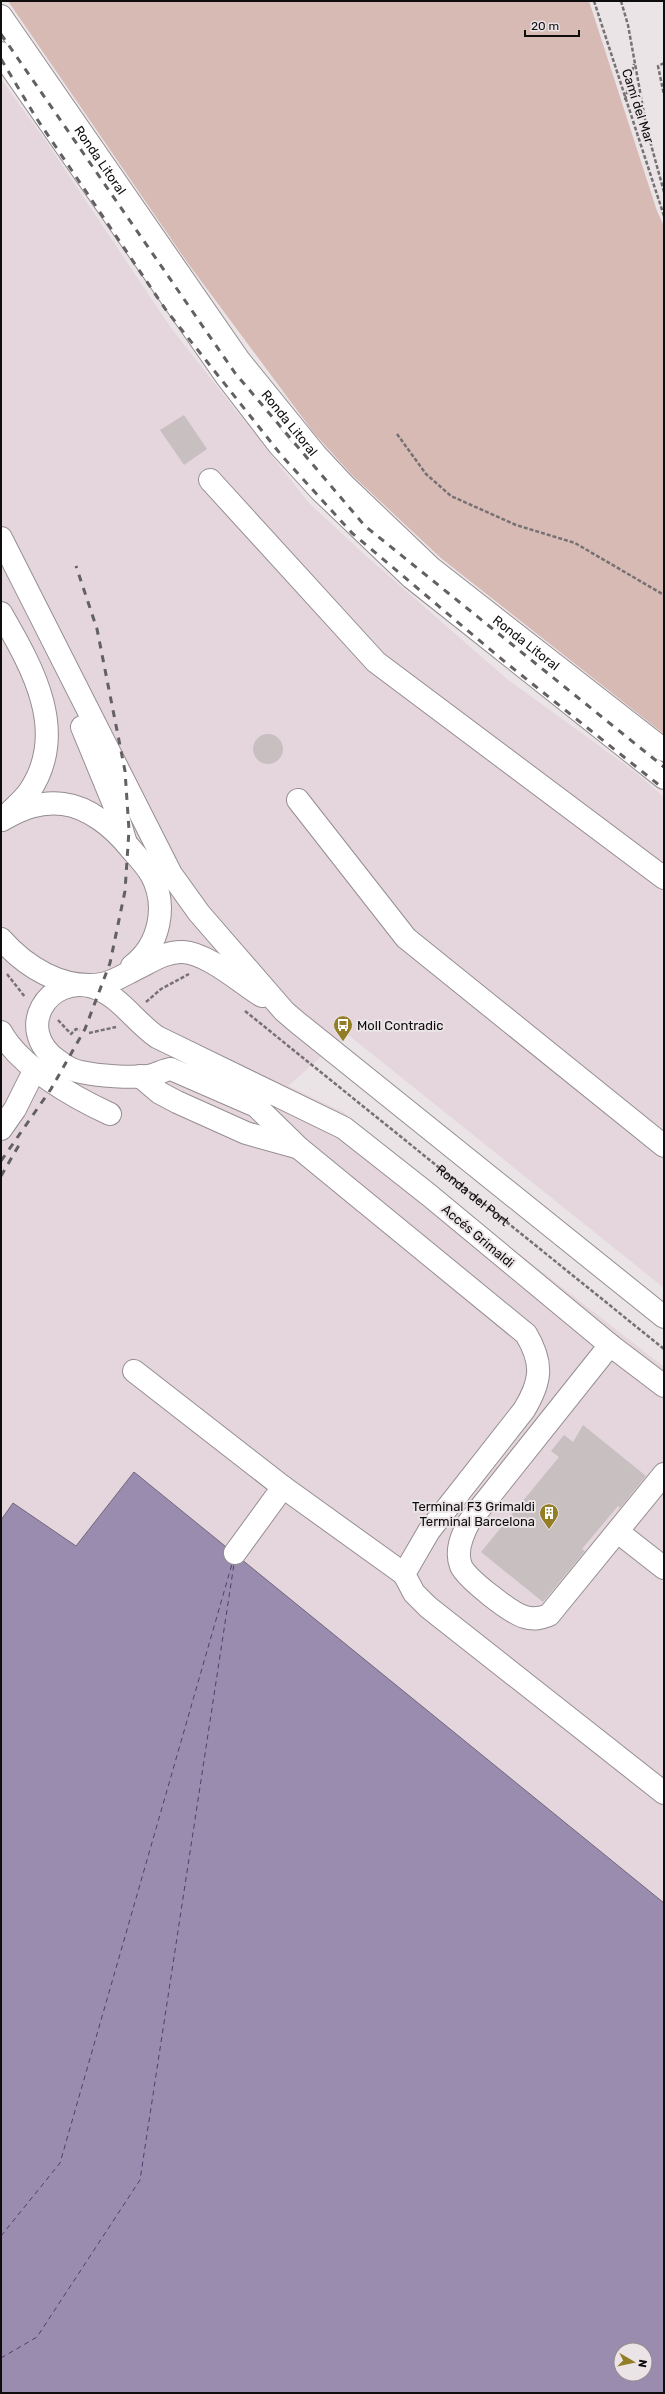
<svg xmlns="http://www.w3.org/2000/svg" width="665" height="2394" font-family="Rubik,sans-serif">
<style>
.built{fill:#e5d6dd}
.green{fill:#d8bab4}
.water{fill:#9a8cae;stroke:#70667e;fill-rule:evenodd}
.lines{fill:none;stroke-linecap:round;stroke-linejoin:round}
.ferry{stroke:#523d6e;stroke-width:1;stroke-dasharray:5 4;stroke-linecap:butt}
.building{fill:#c7bfc0}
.minor-casing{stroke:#958e91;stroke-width:24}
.highway-casing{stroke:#958e91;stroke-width:24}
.path{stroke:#767173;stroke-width:2.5;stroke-dasharray:4 2;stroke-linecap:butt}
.minor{stroke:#fff;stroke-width:22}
.highway{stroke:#fff;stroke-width:22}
.rail{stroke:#636061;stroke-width:3;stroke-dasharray:7 7;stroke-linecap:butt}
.labels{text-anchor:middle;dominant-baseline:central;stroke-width:4;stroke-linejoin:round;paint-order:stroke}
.street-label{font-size:13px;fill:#0e0c0d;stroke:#ebe4e7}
.poi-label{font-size:13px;fill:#0e0c0d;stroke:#ebe4e7;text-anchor:start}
</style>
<rect width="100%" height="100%" fill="#ebe4e7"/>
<path class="built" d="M1 79 46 141 171 328 309 503 365 555 507 679 634 771 664 797V1288L347 1034 288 1086 343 1112 508 1245 664 1367V1903L135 1473 76 1546 1 1562Z"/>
<path class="green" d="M8 1H589L657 211 664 226V734L442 559 351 474 314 433 187 262Z"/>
<path class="water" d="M134 1472 664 1903V2393H1V1520L13 1503 76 1546ZM621 2350H645V2374H621Z"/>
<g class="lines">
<g class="ferry">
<path d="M1 2236 60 2163 232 1564"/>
<path d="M1 2358 37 2337 140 2180 234 1564"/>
</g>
</g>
<g class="building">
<path d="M184 415 207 449 184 465 160 430Z"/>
<circle cx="268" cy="749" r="15"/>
<path d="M583 1425 646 1476 620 1508 618 1506 582 1549 585 1551 543 1602 481 1552 559 1457 551 1451 564 1435 573 1442Z"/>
</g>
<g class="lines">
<defs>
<g id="minor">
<path d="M210 480 376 662 664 878"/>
<path d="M1 538 171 874 199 913 284 1011 298 1023 664 1317"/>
<path d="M1 613C32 667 70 732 29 792 24 799 16 806 10 812"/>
<path d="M82 727 115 807 125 840"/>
<path d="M298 800 406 938 664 1146"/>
<path d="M2 820C21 809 40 801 63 804 89 807 114 828 130 848 137 856 145 864 151 874 168 905 160 945 132 966"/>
<path d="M1 939C26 967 62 990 102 984 114 982 127 973 138 968 152 961 167 951 183 952 207 953 241 983 262 996"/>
<path d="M1 1032C20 1067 75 1098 110 1114"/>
<path d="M140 1076 160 1093 177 1102 246 1133 296 1147"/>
<path d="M1 1129 15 1109 35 1069"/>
<path d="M610 1345 469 1522C462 1535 455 1551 461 1566 467 1579 512 1614 525 1617 534 1620 541 1618 549 1615L664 1474"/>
<path d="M134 1371 283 1487 404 1574"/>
<path d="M664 1386 610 1345 429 1195 344 1128 157 1037C135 1022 119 995 93 987 48 974 14 1029 57 1060 65 1066 72 1071 81 1072 99 1076 130 1078 148 1076 156 1075 163 1070 171 1069L256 1106 299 1148 526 1334C544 1364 541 1382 524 1410L429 1531 404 1574 414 1593 428 1607 664 1793"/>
<path d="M618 1532 664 1568"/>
<path d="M235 1553 283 1487"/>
</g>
<g id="highway">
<path id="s2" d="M1 16 239 360 316 455 343 484 431 568 664 750"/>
<path d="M1 53 226 376 279 445 320 490 412 578 664 778"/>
</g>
</defs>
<use href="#minor" class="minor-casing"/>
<use href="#highway" class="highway-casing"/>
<g class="path">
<path d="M594 1 664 216"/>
<path d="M621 1 628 25 647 130 664 192"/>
<path d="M664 63 658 66 664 95"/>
<path d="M625 100 634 64"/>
<path d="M397 434 426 474 451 496 516 525 575 543 664 595"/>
<path d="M7 974 25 997"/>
<path d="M146 1002 161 989 189 974"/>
<path id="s1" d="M245 1011 664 1349"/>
<path d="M58 1020 71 1034 76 1029 80 1030"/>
<path d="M89 1033 116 1027"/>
</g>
<use href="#minor" class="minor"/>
<use href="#highway" class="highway"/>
<g class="rail">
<path d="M1 34 235 373 365 526 664 767"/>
<path d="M1 59 35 116 166 310 282 456 352 533 505 662 664 789"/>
<path d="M1 1161 51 1089 85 1029 110 963 125 891 129 830 125 771 97 629 76 566"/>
<path d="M1 1176 22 1140"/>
</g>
</g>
<defs>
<symbol id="bus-pin" viewBox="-11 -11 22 30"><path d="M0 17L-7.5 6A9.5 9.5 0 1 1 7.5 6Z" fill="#937e25" stroke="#ebe4e7"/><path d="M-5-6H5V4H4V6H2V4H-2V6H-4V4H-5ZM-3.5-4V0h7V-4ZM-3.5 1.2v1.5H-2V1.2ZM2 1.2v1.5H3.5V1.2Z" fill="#fff"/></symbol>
<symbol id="building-pin" viewBox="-11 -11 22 30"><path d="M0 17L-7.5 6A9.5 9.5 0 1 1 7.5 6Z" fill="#937e25" stroke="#ebe4e7"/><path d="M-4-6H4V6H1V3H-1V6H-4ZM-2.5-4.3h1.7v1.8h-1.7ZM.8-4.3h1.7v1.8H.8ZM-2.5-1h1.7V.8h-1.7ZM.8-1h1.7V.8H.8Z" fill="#fff"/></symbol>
</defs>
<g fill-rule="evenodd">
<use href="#bus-pin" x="332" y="1014" width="22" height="30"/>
<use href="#building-pin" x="538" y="1502" width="22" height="30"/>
</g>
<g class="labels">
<g class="street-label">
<text transform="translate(638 106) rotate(72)">Camí del Mar</text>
<text stroke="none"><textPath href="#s2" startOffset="175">Ronda Litoral</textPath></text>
<text stroke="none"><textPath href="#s2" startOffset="499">Ronda Litoral</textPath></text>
<text stroke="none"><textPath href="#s2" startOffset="823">Ronda Litoral</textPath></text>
<text stroke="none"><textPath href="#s1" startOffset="293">Ronda del Port</textPath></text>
<text transform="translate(478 1236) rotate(40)">Accés Grimaldi</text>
</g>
<g class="poi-label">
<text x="357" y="1025">Moll Contradic</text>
<text x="535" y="1506" text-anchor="end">Terminal F3 Grimaldi<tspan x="535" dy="15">Terminal Barcelona</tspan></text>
</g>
</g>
<rect width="665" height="2394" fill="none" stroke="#0e0c0d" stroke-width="4"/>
<g transform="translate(633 2362) rotate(99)"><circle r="19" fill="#ebe4e7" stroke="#938e90"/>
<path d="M0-3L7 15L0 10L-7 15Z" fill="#937e25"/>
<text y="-6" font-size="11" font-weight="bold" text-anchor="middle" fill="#0e0c0d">N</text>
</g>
<path d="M525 30v6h54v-6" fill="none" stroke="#0e0c0d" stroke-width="2"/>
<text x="531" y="30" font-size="12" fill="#0e0c0d" stroke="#ebe4e7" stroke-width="3" paint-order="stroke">20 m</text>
</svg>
